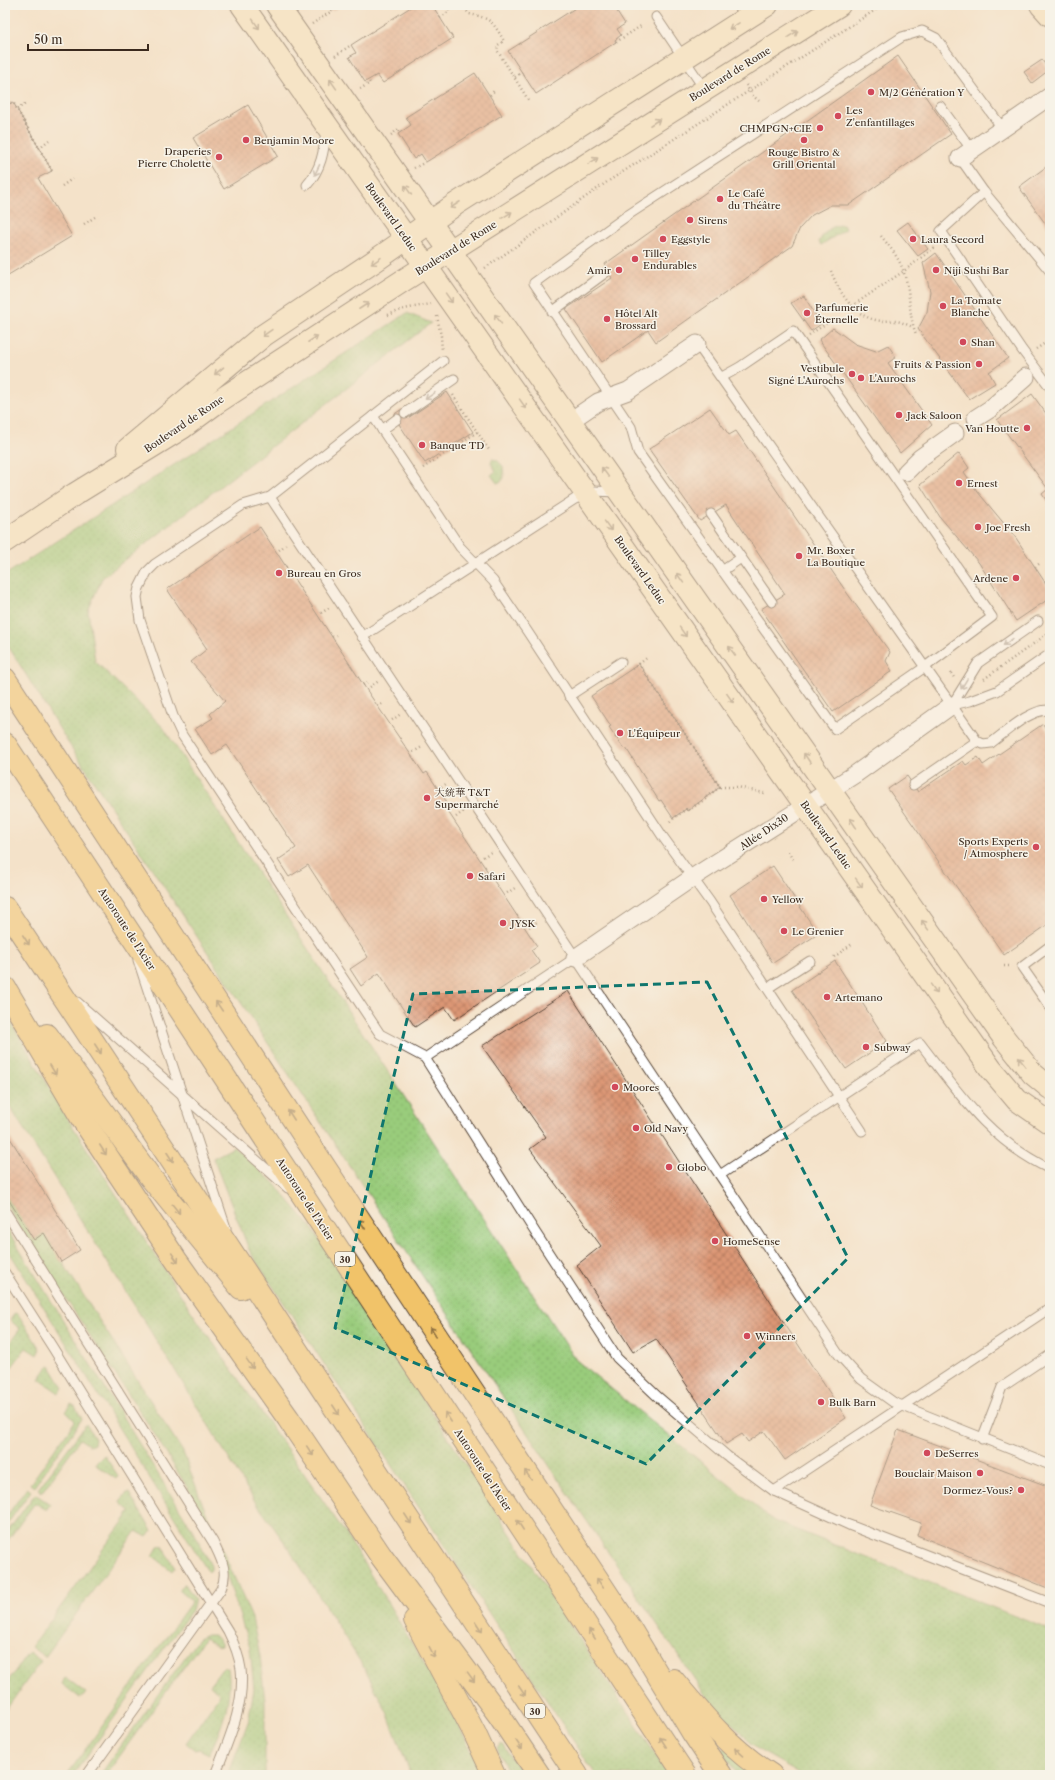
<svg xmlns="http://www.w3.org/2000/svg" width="1055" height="1780" font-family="'Libre Caslon Text','Noto Serif SC',serif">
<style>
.grass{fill:url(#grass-dots);stroke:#6a7b4d}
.building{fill:url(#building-cross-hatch)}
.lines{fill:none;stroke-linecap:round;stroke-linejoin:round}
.lane-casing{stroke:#574638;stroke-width:11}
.street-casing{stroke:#574638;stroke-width:19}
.secondary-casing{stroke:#574638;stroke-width:24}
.highway-casing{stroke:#574638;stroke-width:24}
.path{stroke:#574638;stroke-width:2.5;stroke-dasharray:1 3;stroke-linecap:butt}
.lane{stroke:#fff;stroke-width:9}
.street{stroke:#fff;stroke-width:17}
.secondary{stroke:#f9e7c3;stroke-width:22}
.highway{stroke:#f1c369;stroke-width:22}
.oneway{stroke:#9a8870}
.oneway2{stroke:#a79f9a}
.oneway3{stroke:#8d6f40}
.marked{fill:none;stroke:#0f766e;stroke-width:3;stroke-dasharray:8 5;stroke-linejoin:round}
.poi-dot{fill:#d1495b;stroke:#f7f3e8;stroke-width:1.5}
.labels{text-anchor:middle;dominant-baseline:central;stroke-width:3;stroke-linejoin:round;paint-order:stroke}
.shield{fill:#f7f3e8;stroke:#73665b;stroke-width:1}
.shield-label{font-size:9px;font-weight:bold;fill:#3b2a1e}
.street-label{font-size:10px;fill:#3b2a1e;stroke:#f7f3e8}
.poi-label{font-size:10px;fill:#3b2a1e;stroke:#f7f3e8;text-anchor:start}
</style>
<defs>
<pattern id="grass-dots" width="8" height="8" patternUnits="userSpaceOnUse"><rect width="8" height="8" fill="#99cc7c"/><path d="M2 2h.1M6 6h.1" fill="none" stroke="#85af6b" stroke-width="1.8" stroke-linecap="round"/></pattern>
<pattern id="building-cross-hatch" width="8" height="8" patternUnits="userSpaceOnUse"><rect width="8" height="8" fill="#dc9675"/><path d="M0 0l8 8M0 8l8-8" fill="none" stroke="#b47b5f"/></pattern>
</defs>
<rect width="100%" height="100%" fill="#f7f3e8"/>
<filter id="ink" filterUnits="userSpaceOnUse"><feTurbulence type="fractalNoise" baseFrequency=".025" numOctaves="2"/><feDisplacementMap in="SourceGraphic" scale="8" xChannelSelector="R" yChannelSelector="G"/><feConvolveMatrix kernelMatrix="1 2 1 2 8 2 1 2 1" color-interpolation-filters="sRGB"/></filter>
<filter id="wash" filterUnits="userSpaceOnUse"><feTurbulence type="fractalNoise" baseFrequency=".012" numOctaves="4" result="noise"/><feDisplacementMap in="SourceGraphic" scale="16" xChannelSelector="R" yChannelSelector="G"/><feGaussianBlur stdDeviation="0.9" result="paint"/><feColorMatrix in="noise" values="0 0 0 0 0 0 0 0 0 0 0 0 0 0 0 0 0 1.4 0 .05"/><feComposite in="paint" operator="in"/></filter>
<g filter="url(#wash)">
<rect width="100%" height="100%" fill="#f4e2c9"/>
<g class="grass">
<path d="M843 225 846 229 821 245 819 242C824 232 831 225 843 225Z"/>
<path d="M407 313 431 323 102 578 88 611 95 661 163 727 576 1360 774 1521 1050 1630V1775H803L757 1749 708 1699 525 1430 69 744 5 641V575Z"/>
<path d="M492 459 497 460 503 466 504 478 500 483H497L491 475 496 471 491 463Z"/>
<path d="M5 1012 66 1116 191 1311 346 1534 438 1686 484 1775H411L387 1712 363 1666 290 1550 254 1500 176 1372 5 1099Z"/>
<path d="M234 1147 273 1182 312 1228 525 1556 669 1775H596L250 1252 213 1158Z"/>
<path d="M5 1194 34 1240 44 1233 183 1452 203 1505 252 1618 260 1656 265 1701V1775H228L248 1722 254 1689 250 1648 220 1554 196 1502 150 1427 41 1261 5 1202Z"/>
<path d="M5 1226 195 1534 211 1566V1570L209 1572 207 1570 5 1245Z"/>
<path d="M15 1313 18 1314 40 1349 37 1355 26 1348 5 1376V1349L20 1329 10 1320Z"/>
<path d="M50 1366 63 1388 59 1393 39 1379 47 1368Z"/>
<path d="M71 1404 75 1406 82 1419 34 1487 30 1484 75 1421 66 1412Z"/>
<path d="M86 1424 95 1439 94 1444 90 1446 80 1439 42 1492 38 1489Z"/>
<path d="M104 1455 117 1474 118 1477 116 1479 97 1466 96 1463Z"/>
<path d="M27 1488 31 1491 5 1527V1518Z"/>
<path d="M127 1493H129L152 1531 147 1537 136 1531 45 1657 31 1647 131 1511 121 1504 120 1501Z"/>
<path d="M35 1494 50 1504 47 1509H45L35 1503 5 1544V1535Z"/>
<path d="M162 1546 175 1567 172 1571 153 1556 158 1547Z"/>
<path d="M184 1584H185L195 1599 192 1610 73 1775H67L192 1601 180 1591 179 1589Z"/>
<path d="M207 1635H214L221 1643V1646L218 1647 205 1638 106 1775H100L198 1639Z"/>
<path d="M29 1652 41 1661 5 1711V1685Z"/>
<path d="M224 1666 228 1668C233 1697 222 1729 209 1754L199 1749 195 1750 186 1743 220 1694 210 1685Z"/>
<path d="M65 1677 86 1693 83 1697 80 1698 62 1684Z"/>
<path d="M502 1744 523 1775H509L497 1748Z"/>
<path d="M726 1747 758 1775H738L721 1751Z"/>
</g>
<g id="blocks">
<g class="building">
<path d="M328 5H342L332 11Z"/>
<path d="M414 5H432L453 38 383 83 377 75 365 82 349 57 356 53 351 45Z"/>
<path d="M580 5H594L596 8 602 5H613L625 24 617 29 621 35 615 40 616 42 536 94 508 51Z"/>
<path d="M898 56 951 134 849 205H831L812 215 800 228 792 246 656 342 648 330 602 362 566 309 612 278 605 264Z"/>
<path d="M1042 60 1049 70 1032 83 1024 72Z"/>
<path d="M475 73 502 115 426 162 421 154 414 159 398 134 411 125 406 117Z"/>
<path d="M5 95 10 104 13 102 52 171 38 178 72 236 5 277Z"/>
<path d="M248 105 278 156 224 189 193 138Z"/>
<path d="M1050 164V230L1019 187Z"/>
<path d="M908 222 928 249 918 256 897 230Z"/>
<path d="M936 253 1008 358 989 372 995 383 969 399 918 329 927 312 930 291 923 263Z"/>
<path d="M804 296 821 324 811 331 791 303Z"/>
<path d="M833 328 855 344 876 351 888 345 896 357 888 363 932 425 900 453 819 340Z"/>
<path d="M447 392 473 432 425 463 393 415 402 409 408 418Z"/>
<path d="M1032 394 1050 419V506L1042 494 1048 489 997 420Z"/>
<path d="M710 408 729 435 736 431 847 593 890 652 886 661 892 671 833 712 761 609 785 594 726 505 700 521 649 449Z"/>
<path d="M959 453 969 468 964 472 977 491 1016 538 1050 590V598L1016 621 979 563 940 517 920 485Z"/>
<path d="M260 527 370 695 424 774 427 772 438 789 446 801 443 804 537 946 531 950 540 963 454 1020 445 1007 415 1027 379 973 361 986 350 969 368 957 308 865 289 877 278 860 296 848 227 745 212 755 195 729 213 718 210 714 225 701 191 662 207 649 167 589Z"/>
<path d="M639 664 720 787 687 811 686 809 673 818 661 800 659 801 626 748 624 749 609 727 611 726 591 696Z"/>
<path d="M1043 724 1050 735V923L1004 955 888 789 907 776 918 792 963 761 966 765 978 757 983 765Z"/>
<path d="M773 866 818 934 773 963 730 895Z"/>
<path d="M835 961 887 1041 846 1069 792 990Z"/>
<path d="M568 991 846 1418 785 1460 764 1431 748 1442 742 1434 726 1444 656 1339 633 1352 577 1265 601 1246 530 1149 546 1137 482 1046Z"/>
<path d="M5 1130 80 1250 61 1262 44 1233 34 1240 5 1194Z"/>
<path d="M898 1430 1050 1487V1589L917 1535 921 1523 870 1505Z"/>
</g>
</g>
</g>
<g filter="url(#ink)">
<use href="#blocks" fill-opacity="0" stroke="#574638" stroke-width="1"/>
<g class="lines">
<defs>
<g id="lane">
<path d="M656 17 705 90"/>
<path d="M940 106 972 150"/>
<path d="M960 158 984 192 1050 271"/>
<path d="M307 185C321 169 324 152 326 131"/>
<path d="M984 192 941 231 1022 350 1050 387"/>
<path d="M552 312 605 273"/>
<path d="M697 344 977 741 983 744 991 743C1006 732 1031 708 1050 710"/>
<path d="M443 361 270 497 243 505 155 564 147 572 139 588 137 597 140 620 173 716 182 735 380 1034 425 1058 535 1232 617 1358 658 1397 727 1456 774 1491 849 1525 1050 1603"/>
<path d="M722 377 740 367 793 331 992 617 925 667 835 729 638 452 631 427 534 283 628 215 902 37 922 31 936 38 1003 129"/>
<path d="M405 413 454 379"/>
<path d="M373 416 460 547 493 581 527 631 663 837 710 902 862 1131"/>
<path d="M382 430 397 419"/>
<path d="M270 497 839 1355 861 1379 893 1402 1050 1465"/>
<path d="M711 514 772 602"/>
<path d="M722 571 741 558"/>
<path d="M362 637 575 499 594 491 617 492"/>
<path d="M569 696 621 662"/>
<path d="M952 705 978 663 1038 621"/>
<path d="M952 705 970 701 997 691 1050 654"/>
<path d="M913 785 977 741"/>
<path d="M1050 946 1022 967 1050 1007"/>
<path d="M138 960 226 1228"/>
<path d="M768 988 810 961"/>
<path d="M77 1002 288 1188"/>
<path d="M425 1058 575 958"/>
<path d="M720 1175 920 1043C960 1095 989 1140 1050 1169"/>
<path d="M5 1211 213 1542C221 1559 229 1571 221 1589L87 1775"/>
<path d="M5 1273 53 1348 228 1631C234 1643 239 1655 241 1669 245 1706 228 1741 215 1775"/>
<path d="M982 1439 1002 1387 1050 1355"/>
<path d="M774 1491 1050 1308"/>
</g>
<g id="street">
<path d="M960 158 1050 96"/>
<path d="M976 418 990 409 1026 377"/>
<path d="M570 421 598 402 628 391 697 344"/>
<path d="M906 472 920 458 955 433"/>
<path d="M575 958 692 878 857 773 952 705"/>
</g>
<g id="secondary">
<path d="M242 5 991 1069 1017 1100 1050 1123"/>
<path d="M277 5 1004 1038 1033 1074 1050 1088"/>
<path d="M1041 5 1050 15"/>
<path d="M128 449 264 335 379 258 456 204 767 5"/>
<path d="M5 541 75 494 182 428 216 403 404 280 839 5"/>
</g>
<g id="highway">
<path d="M5 679 312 1148 629 1627 693 1733 721 1775"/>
<path d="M5 744 685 1775"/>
<path d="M5 908 577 1775"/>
<path d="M5 988 81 1117 176 1260 288 1418 381 1556 499 1715 539 1775"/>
<path d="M47 1035 151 1178 241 1288"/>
<path d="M415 1620 474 1732 494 1775"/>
<path d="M673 1680C703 1716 731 1750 771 1775"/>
</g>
</defs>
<use href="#lane" class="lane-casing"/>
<use href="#street" class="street-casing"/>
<use href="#secondary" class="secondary-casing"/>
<use href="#highway" class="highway-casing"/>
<g class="path">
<path d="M462 5 469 14C491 18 493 22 504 41L498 45 497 50 529 101"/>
<path d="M440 18 448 12 452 5"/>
<path d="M312 24 332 11"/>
<path d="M616 42 641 26"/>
<path d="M335 56 351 45"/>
<path d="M515 77 522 72"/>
<path d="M746 85 752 95 759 101"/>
<path d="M360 89 370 83 368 80"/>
<path d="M5 95 10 104 13 102 52 171"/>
<path d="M490 95 495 90"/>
<path d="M17 109 27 103"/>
<path d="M391 135 399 129 400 132"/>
<path d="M39 148 49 140"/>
<path d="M414 168 426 162"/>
<path d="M62 186 72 179"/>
<path d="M84 224 95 217"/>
<path d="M881 236C890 247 900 259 904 273 911 293 908 314 916 334"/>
<path d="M485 268 607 182 883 5"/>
<path d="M831 271C839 292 853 315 876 320 883 322 889 320 895 321 901 321 907 325 913 327"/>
<path d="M852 306 904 271 935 247"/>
<path d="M388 315 404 309 431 304"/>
<path d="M437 316 441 336 442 351"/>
<path d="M809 335 830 321"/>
<path d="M1036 349 1050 340"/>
<path d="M453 395 489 450"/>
<path d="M423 468 477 432"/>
<path d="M279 550 287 544"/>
<path d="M286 567 289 565"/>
<path d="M1035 567 1039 564"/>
<path d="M298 578 306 572"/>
<path d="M321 613 329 608"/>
<path d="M332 637 336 635"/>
<path d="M639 664 648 657"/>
<path d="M632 669 639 664 720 787 706 797 707 798 687 811 686 809 668 823"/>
<path d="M951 673 955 679"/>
<path d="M984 679 1050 632"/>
<path d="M363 685 367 683"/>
<path d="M370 687 379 681"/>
<path d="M378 707 382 704"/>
<path d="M392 720 401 714"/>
<path d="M615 738 616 737"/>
<path d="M400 739 403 737"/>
<path d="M413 752 422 747"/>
<path d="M720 787H738L764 793 767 792"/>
<path d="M438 789 446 784"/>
<path d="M456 817 464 811"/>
<path d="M788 852 794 861"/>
<path d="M483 857 491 852"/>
<path d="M485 867 488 865"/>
<path d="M507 893 515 888"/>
<path d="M517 916 520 914"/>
<path d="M529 927 537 922"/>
<path d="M834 957 852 944"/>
<path d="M1004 966H1010"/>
</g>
<use href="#lane" class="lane"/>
<use href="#street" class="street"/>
<use href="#secondary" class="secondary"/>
<use href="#highway" class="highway"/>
</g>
<defs><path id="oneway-shaft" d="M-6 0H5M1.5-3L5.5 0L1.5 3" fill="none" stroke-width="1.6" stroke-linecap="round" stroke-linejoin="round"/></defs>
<g class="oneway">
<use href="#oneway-shaft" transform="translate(256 24) rotate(55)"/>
<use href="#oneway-shaft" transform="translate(734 26) rotate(148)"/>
<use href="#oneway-shaft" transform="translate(793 34) rotate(-32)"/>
<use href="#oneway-shaft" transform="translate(333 84) rotate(-125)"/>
<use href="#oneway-shaft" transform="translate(655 122) rotate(-33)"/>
<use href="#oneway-shaft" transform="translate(593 161) rotate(-32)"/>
<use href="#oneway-shaft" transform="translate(408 190) rotate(-125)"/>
<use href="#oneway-shaft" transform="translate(455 205) rotate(147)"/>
<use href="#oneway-shaft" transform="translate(507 215) rotate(-32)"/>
<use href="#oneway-shaft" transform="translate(376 261) rotate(146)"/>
<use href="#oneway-shaft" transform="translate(449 298) rotate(55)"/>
<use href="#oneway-shaft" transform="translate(364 306) rotate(-33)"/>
<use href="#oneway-shaft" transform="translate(498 319) rotate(-125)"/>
<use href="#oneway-shaft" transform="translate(267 333) rotate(145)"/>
<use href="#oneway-shaft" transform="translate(313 339) rotate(-33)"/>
<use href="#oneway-shaft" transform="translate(219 371) rotate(140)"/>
<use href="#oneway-shaft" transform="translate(523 404) rotate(55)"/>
<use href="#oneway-shaft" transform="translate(605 472) rotate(-126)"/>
<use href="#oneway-shaft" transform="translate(608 526) rotate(55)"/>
<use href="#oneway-shaft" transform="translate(680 578) rotate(-125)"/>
<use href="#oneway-shaft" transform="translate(683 632) rotate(55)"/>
<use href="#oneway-shaft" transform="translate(732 651) rotate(-126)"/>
<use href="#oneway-shaft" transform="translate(730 698) rotate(55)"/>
<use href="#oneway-shaft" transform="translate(807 758) rotate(-124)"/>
<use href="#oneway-shaft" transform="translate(853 823) rotate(-124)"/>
<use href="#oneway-shaft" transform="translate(859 883) rotate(55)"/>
<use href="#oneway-shaft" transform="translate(925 925) rotate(-125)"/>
<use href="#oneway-shaft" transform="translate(934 989) rotate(55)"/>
<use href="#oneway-shaft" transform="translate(1022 1062) rotate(-128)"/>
</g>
<g class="oneway2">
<use href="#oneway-shaft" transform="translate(317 170) rotate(116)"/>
<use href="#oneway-shaft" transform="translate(430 396) rotate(145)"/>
<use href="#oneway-shaft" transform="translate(1008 642) rotate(145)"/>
<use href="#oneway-shaft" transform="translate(964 684) rotate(121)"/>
</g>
<g class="oneway3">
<use href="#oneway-shaft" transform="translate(26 940) rotate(57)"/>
<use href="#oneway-shaft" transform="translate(219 1006) rotate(-124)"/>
<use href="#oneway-shaft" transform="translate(98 1049) rotate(57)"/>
<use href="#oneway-shaft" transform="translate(53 1070) rotate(59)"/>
<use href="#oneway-shaft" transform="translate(291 1115) rotate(-123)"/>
<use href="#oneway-shaft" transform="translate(103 1150) rotate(57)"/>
<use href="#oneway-shaft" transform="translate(170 1157) rotate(57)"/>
<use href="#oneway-shaft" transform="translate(176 1209) rotate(51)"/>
<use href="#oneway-shaft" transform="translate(362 1224) rotate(-123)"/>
<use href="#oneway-shaft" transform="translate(175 1258) rotate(56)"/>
<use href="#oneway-shaft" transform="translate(433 1332) rotate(-123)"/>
<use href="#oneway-shaft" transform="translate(250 1364) rotate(55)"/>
<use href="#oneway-shaft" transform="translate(336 1410) rotate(57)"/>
<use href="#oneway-shaft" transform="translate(448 1417) rotate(-123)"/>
<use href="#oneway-shaft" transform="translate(310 1451) rotate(56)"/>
<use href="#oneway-shaft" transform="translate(528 1475) rotate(-124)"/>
<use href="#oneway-shaft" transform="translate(408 1519) rotate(57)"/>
<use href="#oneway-shaft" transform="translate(520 1525) rotate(-123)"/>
<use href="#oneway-shaft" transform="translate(600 1583) rotate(-124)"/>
<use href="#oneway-shaft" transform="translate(479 1627) rotate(57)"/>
<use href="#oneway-shaft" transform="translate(592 1634) rotate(-123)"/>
<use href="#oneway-shaft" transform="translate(432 1652) rotate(62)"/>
<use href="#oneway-shaft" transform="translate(471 1677) rotate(54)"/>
<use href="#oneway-shaft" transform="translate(522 1691) rotate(56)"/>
<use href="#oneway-shaft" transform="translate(663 1742) rotate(-123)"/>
<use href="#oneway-shaft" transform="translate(519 1745) rotate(56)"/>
<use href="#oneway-shaft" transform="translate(739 1752) rotate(-139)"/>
</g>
</g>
<path d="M0 0H1055V1780H0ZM707 982 848 1258 646 1464 335 1328 413 994Z" fill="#f4e2c9" fill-opacity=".55" fill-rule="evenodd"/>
<path class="marked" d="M707 982 848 1258 646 1464 335 1328 413 994Z"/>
<g class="poi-dot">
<circle cx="871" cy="92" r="4"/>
<circle cx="838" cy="116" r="4"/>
<circle cx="820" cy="128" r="4"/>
<circle cx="246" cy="140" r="4"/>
<circle cx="804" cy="140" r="4"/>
<circle cx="219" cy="157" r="4"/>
<circle cx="720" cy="199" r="4"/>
<circle cx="690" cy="220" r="4"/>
<circle cx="663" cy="239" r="4"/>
<circle cx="913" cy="239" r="4"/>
<circle cx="635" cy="259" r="4"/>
<circle cx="619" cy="270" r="4"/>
<circle cx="936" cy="270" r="4"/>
<circle cx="943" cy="306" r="4"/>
<circle cx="807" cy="313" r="4"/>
<circle cx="607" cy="319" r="4"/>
<circle cx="963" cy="342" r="4"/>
<circle cx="979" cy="364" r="4"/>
<circle cx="852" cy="374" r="4"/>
<circle cx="861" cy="378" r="4"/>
<circle cx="899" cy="415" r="4"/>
<circle cx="1027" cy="428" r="4"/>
<circle cx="422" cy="445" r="4"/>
<circle cx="959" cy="483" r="4"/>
<circle cx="978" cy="527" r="4"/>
<circle cx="799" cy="556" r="4"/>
<circle cx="279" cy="573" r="4"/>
<circle cx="1016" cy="578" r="4"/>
<circle cx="620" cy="733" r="4"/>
<circle cx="427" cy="798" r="4"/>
<circle cx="1036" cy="847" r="4"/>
<circle cx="470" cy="876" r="4"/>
<circle cx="764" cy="899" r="4"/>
<circle cx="503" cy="923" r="4"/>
<circle cx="784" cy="931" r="4"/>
<circle cx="827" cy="997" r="4"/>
<circle cx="866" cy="1047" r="4"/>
<circle cx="615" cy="1087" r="4"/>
<circle cx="636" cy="1128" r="4"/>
<circle cx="669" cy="1167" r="4"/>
<circle cx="715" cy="1241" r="4"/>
<circle cx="747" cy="1336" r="4"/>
<circle cx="821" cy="1402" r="4"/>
<circle cx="927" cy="1453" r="4"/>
<circle cx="980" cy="1473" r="4"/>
<circle cx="1021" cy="1490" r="4"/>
</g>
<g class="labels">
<g class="shield">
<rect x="335" y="1252" width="20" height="14" rx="3"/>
<rect x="525" y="1704" width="20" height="14" rx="3"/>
</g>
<g class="shield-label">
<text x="345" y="1259">30</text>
<text x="535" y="1711">30</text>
</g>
<g class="street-label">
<text transform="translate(730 74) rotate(-32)">Boulevard de Rome</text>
<text transform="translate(391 217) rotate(55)">Boulevard Leduc</text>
<text transform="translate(456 248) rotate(-32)">Boulevard de Rome</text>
<text transform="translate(184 424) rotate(-34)">Boulevard de Rome</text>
<text transform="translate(640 570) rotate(55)">Boulevard Leduc</text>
<text transform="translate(764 832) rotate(-34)">Allée Dix30</text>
<text transform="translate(826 835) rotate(55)">Boulevard Leduc</text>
<text transform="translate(127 929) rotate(57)">Autoroute de l'Acier</text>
<text transform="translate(305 1199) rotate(57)">Autoroute de l'Acier</text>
<text transform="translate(483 1470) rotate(57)">Autoroute de l'Acier</text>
</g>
<g class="poi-label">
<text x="879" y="92">M/2 Génération Y</text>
<text x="846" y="110">Les<tspan x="846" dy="12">Z'enfantillages</tspan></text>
<text x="812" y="128" text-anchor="end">CHMPGN+CIE</text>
<text x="254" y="140">Benjamin Moore</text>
<text x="211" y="151" text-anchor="end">Draperies<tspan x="211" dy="12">Pierre Cholette</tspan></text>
<text x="804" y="152" text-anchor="middle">Rouge Bistro &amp;<tspan x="804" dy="12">Grill Oriental</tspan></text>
<text x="728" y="193">Le Café<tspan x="728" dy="12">du Théâtre</tspan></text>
<text x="698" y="220">Sirens</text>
<text x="671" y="239">Eggstyle</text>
<text x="921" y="239">Laura Secord</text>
<text x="643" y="253">Tilley<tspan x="643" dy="12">Endurables</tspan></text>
<text x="611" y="270" text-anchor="end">Amir</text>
<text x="944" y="270">Niji Sushi Bar</text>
<text x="951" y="300">La Tomate<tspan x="951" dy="12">Blanche</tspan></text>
<text x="815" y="307">Parfumerie<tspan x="815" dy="12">Éternelle</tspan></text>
<text x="615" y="313">Hôtel Alt<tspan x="615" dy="12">Brossard</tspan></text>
<text x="971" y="342">Shan</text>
<text x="971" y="364" text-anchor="end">Fruits &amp; Passion</text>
<text x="844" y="368" text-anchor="end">Vestibule<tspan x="844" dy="12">Signé L'Aurochs</tspan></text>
<text x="869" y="378">L'Aurochs</text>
<text x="907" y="415">Jack Saloon</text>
<text x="1019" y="428" text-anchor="end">Van Houtte</text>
<text x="430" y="445">Banque TD</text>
<text x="967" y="483">Ernest</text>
<text x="986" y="527">Joe Fresh</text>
<text x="807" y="550">Mr. Boxer<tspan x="807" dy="12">La Boutique</tspan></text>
<text x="287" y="573">Bureau en Gros</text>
<text x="1008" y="578" text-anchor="end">Ardene</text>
<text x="628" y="733">L'Équipeur</text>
<text x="435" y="792">大統華 T&amp;T<tspan x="435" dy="12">Supermarché</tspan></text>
<text x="1028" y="841" text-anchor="end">Sports Experts<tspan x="1028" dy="12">/ Atmosphere</tspan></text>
<text x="478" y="876">Safari</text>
<text x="772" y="899">Yellow</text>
<text x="511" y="923">JYSK</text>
<text x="792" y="931">Le Grenier</text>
<text x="835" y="997">Artemano</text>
<text x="874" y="1047">Subway</text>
<text x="623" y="1087">Moores</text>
<text x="644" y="1128">Old Navy</text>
<text x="677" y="1167">Globo</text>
<text x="723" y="1241">HomeSense</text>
<text x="755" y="1336">Winners</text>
<text x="829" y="1402">Bulk Barn</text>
<text x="935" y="1453">DeSerres</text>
<text x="972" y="1473" text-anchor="end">Bouclair Maison</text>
<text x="1013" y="1490" text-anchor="end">Dormez-Vous?</text>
</g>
</g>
<rect width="1055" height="1780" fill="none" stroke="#f7f3e8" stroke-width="20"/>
<path d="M28 44v6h120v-6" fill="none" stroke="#3b2a1e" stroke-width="2"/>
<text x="34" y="44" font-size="12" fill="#3b2a1e" stroke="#f7f3e8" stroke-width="3" paint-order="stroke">50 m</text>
</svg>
